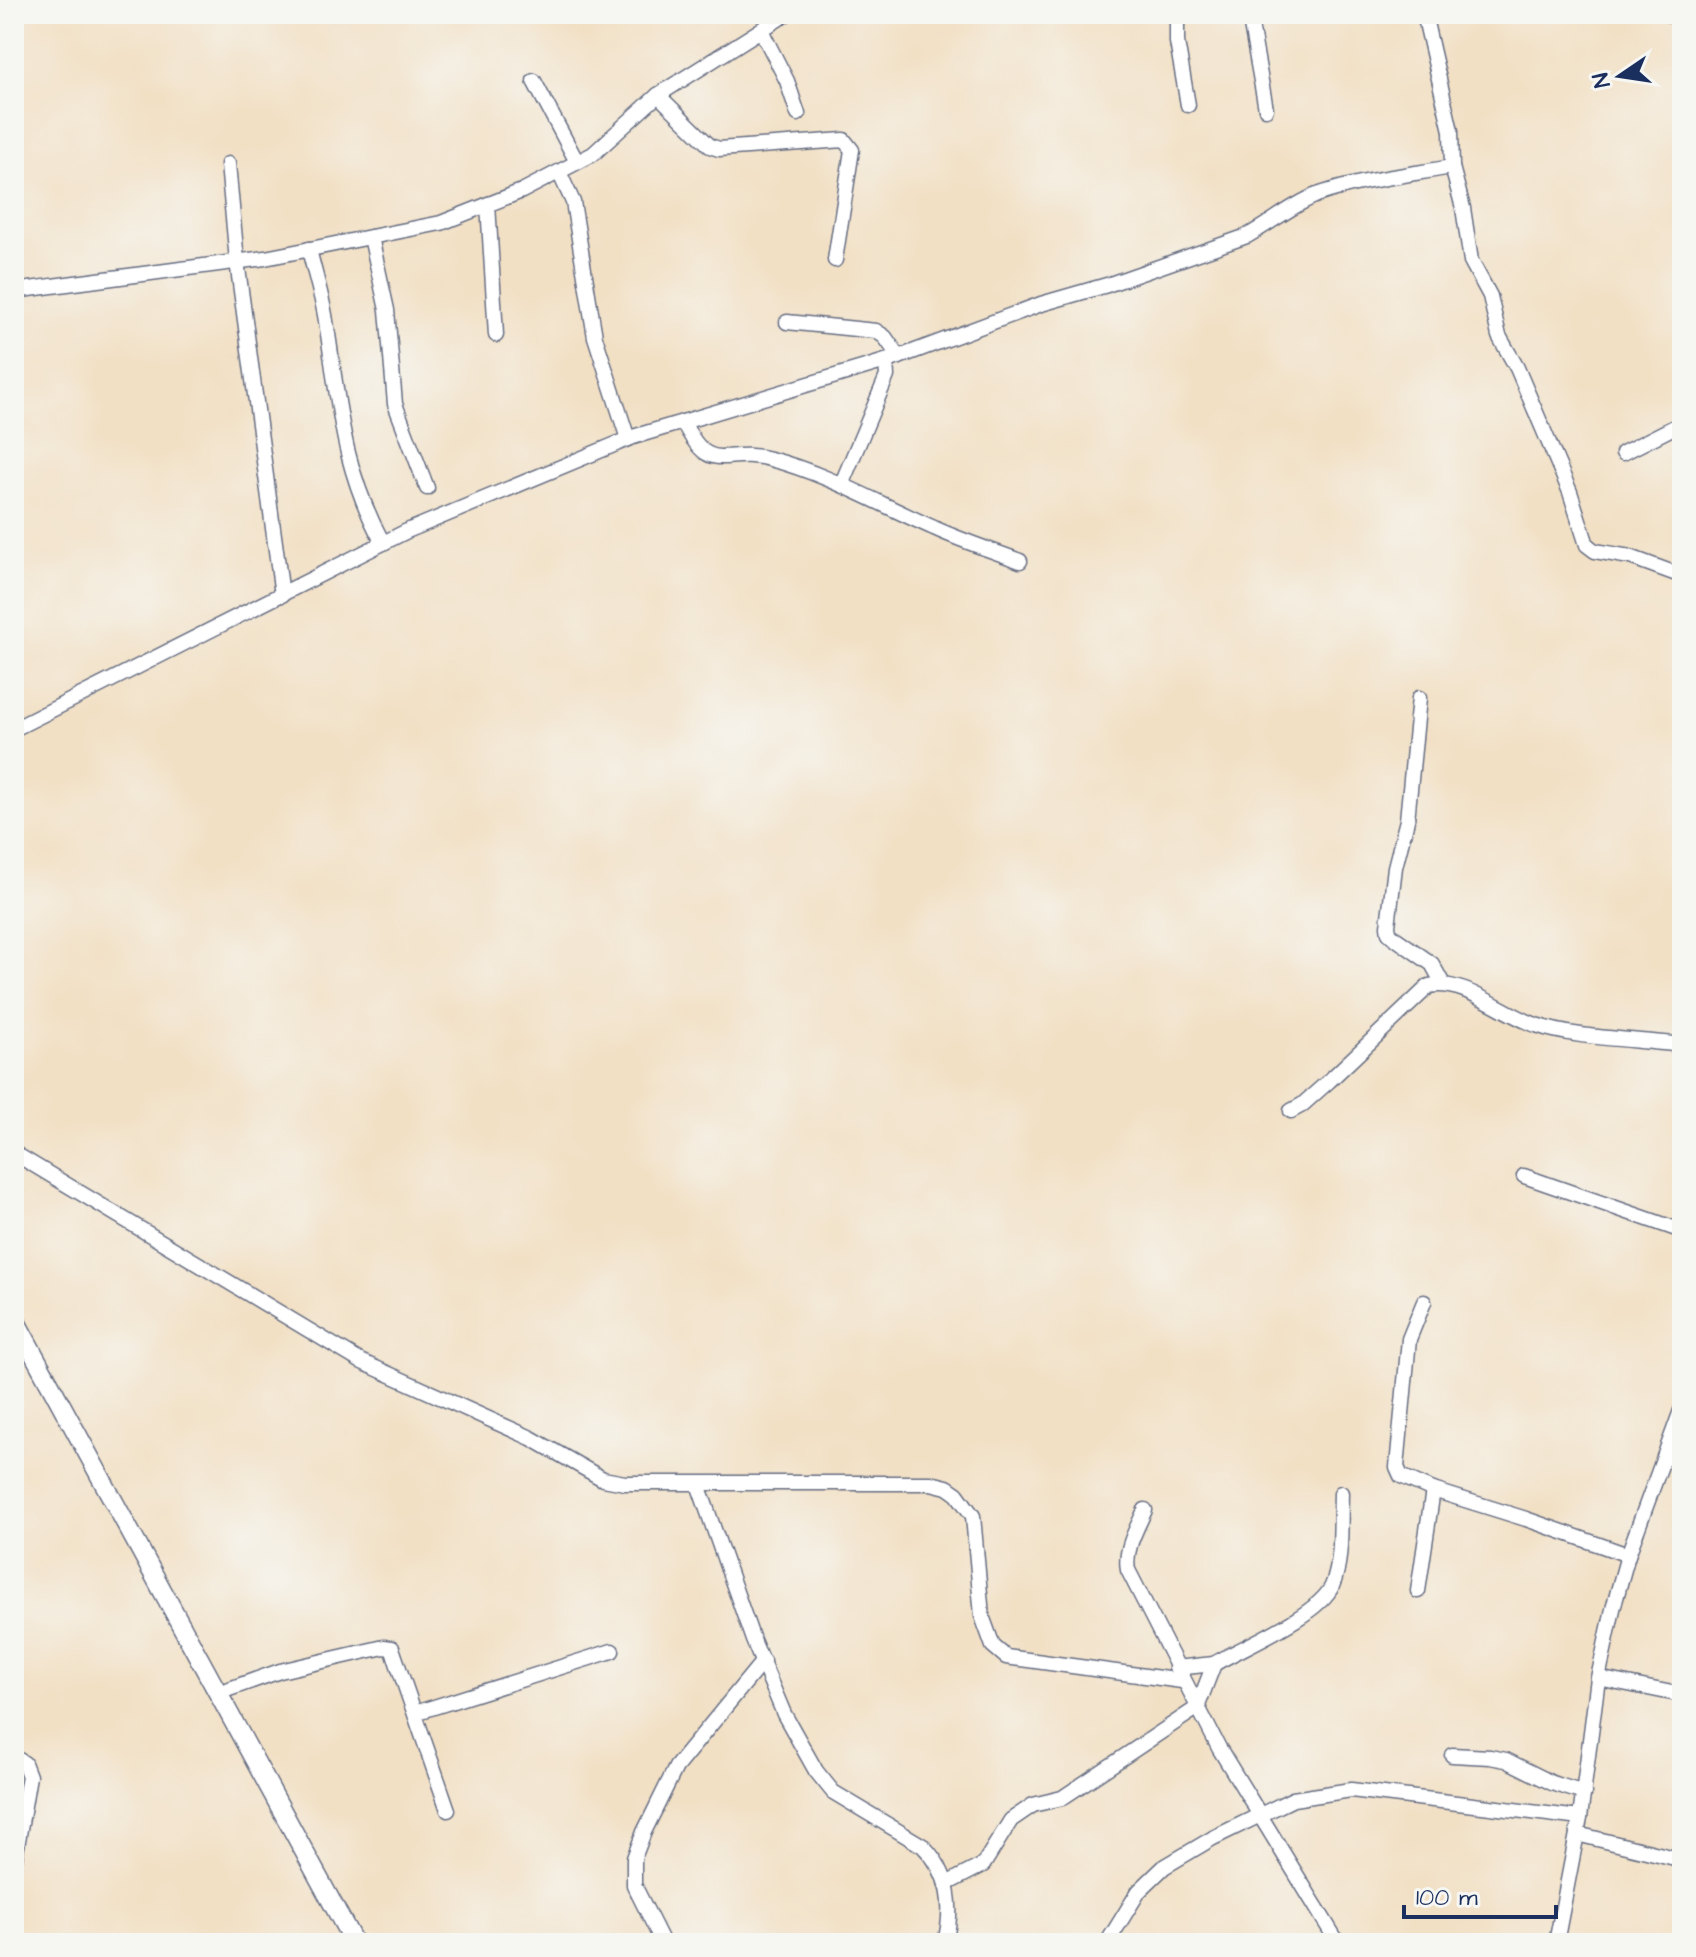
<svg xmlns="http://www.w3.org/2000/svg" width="1696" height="1957" font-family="'Architects Daughter',sans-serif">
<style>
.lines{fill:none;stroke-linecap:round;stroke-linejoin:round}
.minor-casing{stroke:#666d82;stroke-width:17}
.major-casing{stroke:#666d82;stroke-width:21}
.minor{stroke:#fff;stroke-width:14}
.major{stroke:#fff;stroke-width:18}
</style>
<rect width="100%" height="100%" fill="#f6f6f2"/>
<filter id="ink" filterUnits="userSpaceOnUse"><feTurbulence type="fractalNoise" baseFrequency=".0125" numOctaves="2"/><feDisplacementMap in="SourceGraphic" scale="16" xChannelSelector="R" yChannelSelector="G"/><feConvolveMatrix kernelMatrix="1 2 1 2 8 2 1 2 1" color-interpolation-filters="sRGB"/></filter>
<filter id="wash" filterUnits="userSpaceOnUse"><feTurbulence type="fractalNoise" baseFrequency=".006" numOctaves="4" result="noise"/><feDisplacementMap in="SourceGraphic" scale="32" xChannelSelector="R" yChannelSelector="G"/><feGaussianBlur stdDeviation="1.8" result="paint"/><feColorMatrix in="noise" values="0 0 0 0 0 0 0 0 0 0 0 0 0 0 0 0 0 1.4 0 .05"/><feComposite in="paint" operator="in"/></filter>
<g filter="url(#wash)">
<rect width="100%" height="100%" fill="#f2e0c5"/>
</g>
<g filter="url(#ink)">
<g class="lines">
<defs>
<g id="minor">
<path d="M1177 14V42L1188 105"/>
<path d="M1249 14 1266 109"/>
<path d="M1424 14 1451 131 1452 167 1463 208 1471 261 1490 296 1499 336 1517 368 1570 492 1587 545 1595 551 1630 557 1682 576"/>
<path d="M1670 14V15"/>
<path d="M761 30 787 81 798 114"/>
<path d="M534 81 577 162"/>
<path d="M658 95 710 146 719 149 844 140 852 150 835 260"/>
<path d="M228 164 237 261 282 595"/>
<path d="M559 172 573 202 595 337 628 439"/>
<path d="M488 204 496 335"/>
<path d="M371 237 387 310 395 404 427 488"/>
<path d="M309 249C314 271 321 293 325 315 339 399 340 465 383 543"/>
<path d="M14 291 265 258 441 223 522 191 593 154 658 95 786 14"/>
<path d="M787 322 876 331 885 337 899 357"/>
<path d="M683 422C712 479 723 446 770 459 828 474 879 504 934 528 962 541 991 550 1020 561"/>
<path d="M1623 453 1682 423"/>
<path d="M842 483 887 376 886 361"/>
<path d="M1419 698 1407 820 1395 867 1388 926 1389 933 1395 938 1432 964 1443 984"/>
<path d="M14 729 407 531 633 437 899 357 1041 304 1107 285 1247 236C1271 223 1292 205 1317 195 1360 180 1407 175 1452 167"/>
<path d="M1291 1111 1302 1105 1329 1081 1429 986C1463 978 1503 1014 1536 1025 1575 1039 1638 1039 1682 1045"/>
<path d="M14 1153 360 1361 531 1438 603 1479 625 1483H931L947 1487 957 1494 973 1516 982 1616 993 1646 1006 1657 1182 1681"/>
<path d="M1524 1176 1682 1231"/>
<path d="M1424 1302 1409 1339 1397 1467 1401 1476 1433 1490 1526 1519 1628 1555"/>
<path d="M698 1484 753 1640 784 1714 816 1771 833 1792 923 1846C950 1873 954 1906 945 1943"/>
<path d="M1145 1510C1137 1528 1124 1550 1128 1570L1219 1748 1338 1943"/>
<path d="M1418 1591 1433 1490"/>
<path d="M1176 1668 1214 1664"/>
<path d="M1598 1678 1682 1695"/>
<path d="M218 1693 280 1671 384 1647 392 1648 448 1810"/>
<path d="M415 1713 612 1651"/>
<path d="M1452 1755 1490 1757 1506 1760 1552 1783 1584 1793"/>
<path d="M14 1757 24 1763 29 1776 14 1864"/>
<path d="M1577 1834 1679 1859"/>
<path d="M948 1883 983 1865 1011 1820 1033 1805 1062 1798 1197 1708 1214 1664C1244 1646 1318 1616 1332 1586 1343 1562 1340 1519 1341 1493"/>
<path d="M663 1943 634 1885V1858L644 1832 676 1767 763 1661"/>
<path d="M1107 1943 1139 1891 1164 1867 1213 1838 1293 1799 1351 1790 1580 1818"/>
<path d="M1556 1943 1580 1818 1598 1678 1613 1609 1628 1555 1682 1408"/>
</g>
<path id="major" d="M14 1318 354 1943"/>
</defs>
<use href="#minor" class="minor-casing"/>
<use href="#major" class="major-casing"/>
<use href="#minor" class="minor"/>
<use href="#major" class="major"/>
</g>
</g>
<rect width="1696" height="1957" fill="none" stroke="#f6f6f2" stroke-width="48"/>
<g transform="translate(1620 76) rotate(257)" stroke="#f6f6f2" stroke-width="6" paint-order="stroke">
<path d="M0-6L14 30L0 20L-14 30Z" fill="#1b2f5e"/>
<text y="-12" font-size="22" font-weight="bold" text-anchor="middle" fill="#1b2f5e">N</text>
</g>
<path d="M1404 1905v12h152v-12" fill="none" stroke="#1b2f5e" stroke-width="4"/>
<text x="1416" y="1905" font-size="24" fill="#1b2f5e" stroke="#f6f6f2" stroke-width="6" paint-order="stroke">100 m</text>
</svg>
